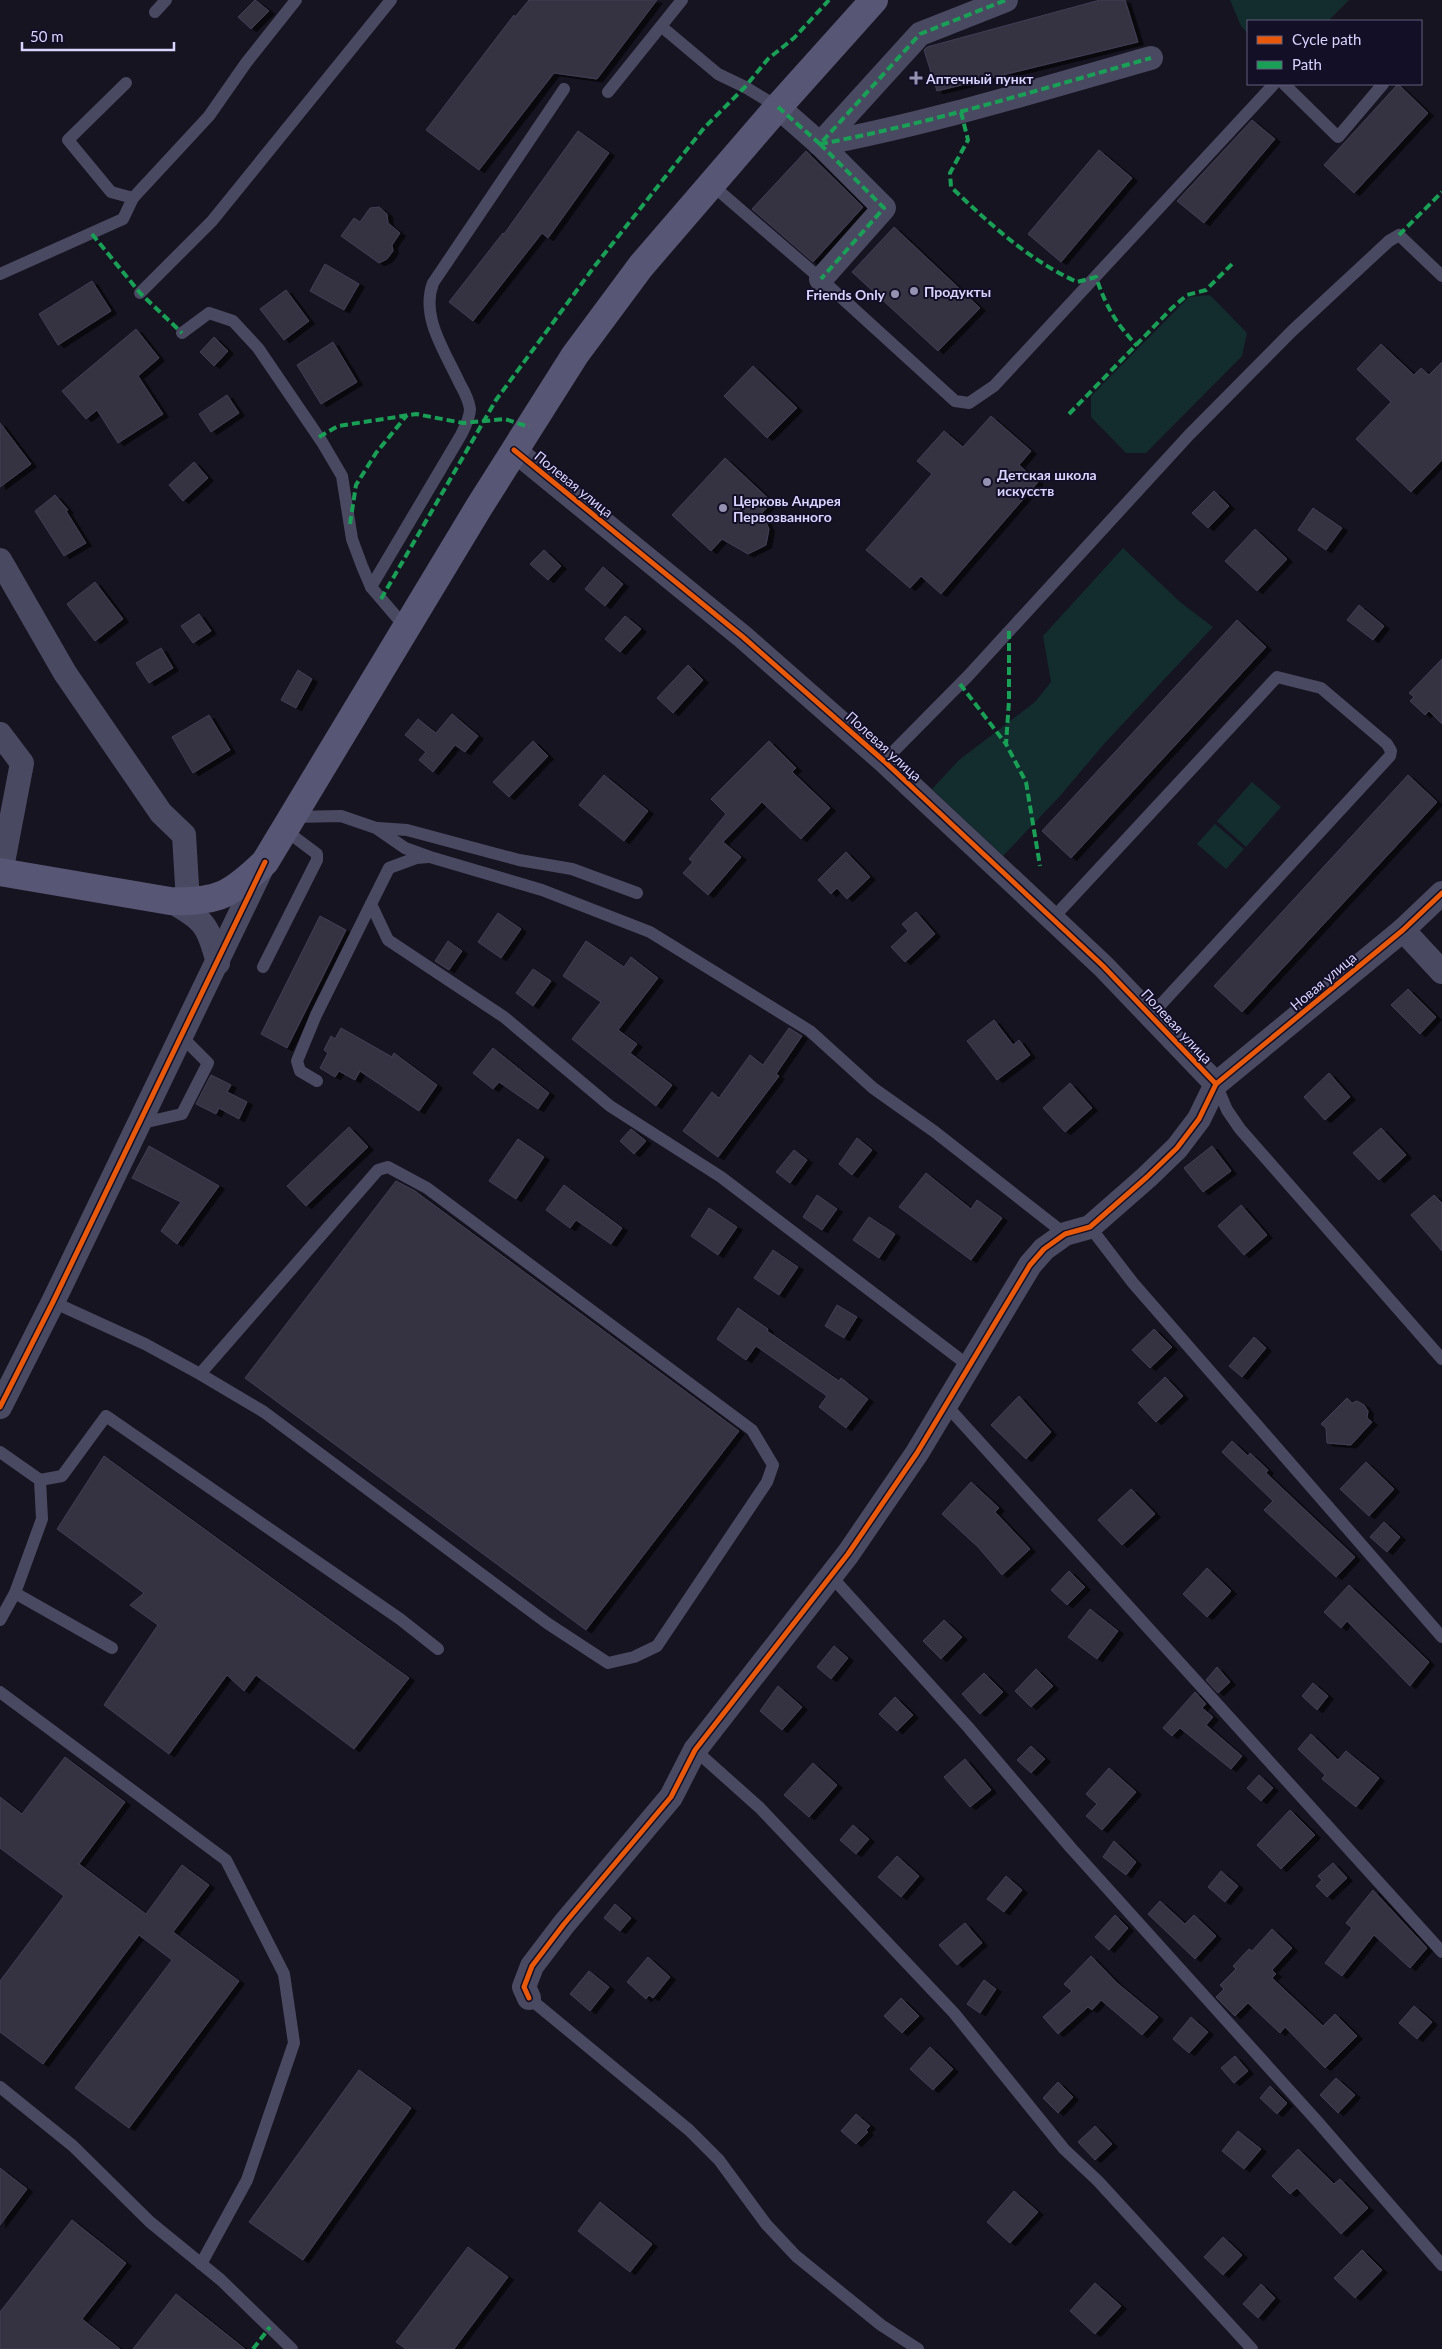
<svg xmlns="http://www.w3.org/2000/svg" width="1442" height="2349" font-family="Lato,sans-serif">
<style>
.green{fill:#132c2d}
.building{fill:#343243;stroke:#433f54;filter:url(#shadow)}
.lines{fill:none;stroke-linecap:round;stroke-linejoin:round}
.service{stroke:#4a4962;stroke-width:12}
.minor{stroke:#4a4962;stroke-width:24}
.secondary{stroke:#575674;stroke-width:28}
.quiet{stroke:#1a9f57;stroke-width:4;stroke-dasharray:8 4;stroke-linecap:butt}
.cycleway-casing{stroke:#130f26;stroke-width:8}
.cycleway{stroke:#e8590c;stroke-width:5}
.poi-dot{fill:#9591b1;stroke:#130f26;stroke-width:2}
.labels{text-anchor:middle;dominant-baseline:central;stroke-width:4;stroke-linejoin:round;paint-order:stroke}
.poi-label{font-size:14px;font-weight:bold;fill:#d9d4ff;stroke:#130f26;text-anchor:start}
.street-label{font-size:14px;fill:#d9d4ff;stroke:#130f26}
</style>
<defs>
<filter id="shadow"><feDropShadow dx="5.5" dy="3" stdDeviation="0" flood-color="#0009"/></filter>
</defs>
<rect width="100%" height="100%" fill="#161421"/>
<g class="green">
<path d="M1230 0H1349L1328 21H1248V34L1241 26Z"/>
<path d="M1210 295 1247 333 1242 356 1146 453H1126L1091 417V396L1189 297Z"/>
<path d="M1123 548 1180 602 1213 627 1103 745 1060 796 1003 856 932 789 959 760 1035 702 1051 682 1043 636Z"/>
<path d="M1252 782 1281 807 1246 847 1217 821Z"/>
<path d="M1215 824 1244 849 1226 869 1197 844Z"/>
</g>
<g class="building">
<path d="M255 0 269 11 251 29 238 17Z"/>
<path d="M529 0H657L597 79 554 73 479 170 426 130 514 15 515 17Z"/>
<path d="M1100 0H1125L1138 42 937 91 924 50 927 47Z"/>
<path d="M1398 84 1428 113 1354 193 1324 165Z"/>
<path d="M1252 120 1275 139 1204 223 1177 201Z"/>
<path d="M578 131 609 153 548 238 542 233 473 321 449 302 503 233 504 234Z"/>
<path d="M1099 150 1132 178 1061 262 1028 234Z"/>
<path d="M806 151 863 207 813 262 752 209Z"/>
<path d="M379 207 387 214 388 223 400 233 392 245 393 251 387 259 379 263 341 236 354 218 360 222 370 208Z"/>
<path d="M894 227 980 308 938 351 852 272Z"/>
<path d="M325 264 359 284 344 310 310 291Z"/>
<path d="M92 281 111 311 58 345 39 314Z"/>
<path d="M286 290 309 321 284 340 260 309Z"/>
<path d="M136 329 159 358 138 376 163 414 118 443 97 410 86 419 62 391Z"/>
<path d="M214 337 228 351 214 366 200 352Z"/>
<path d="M333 342 357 382 321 404 297 365Z"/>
<path d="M1381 344 1414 375 1421 368 1429 375 1442 362V460L1411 492 1356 439 1391 402 1357 369Z"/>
<path d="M753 366 797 408 767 438 724 396Z"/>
<path d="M227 395 239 413 211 432 199 414Z"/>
<path d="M991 416 1031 451 1019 465 1038 482 941 594 921 576 910 588 866 550 932 474 917 461 944 431 963 447Z"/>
<path d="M0 423 31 464 0 487Z"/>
<path d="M725 458 772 502 762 513 769 529 766 545 748 554 722 539 711 551 672 515Z"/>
<path d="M194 462 208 478 183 501 169 485Z"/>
<path d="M1214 491 1229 506 1208 528 1192 513Z"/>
<path d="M55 495 68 510 66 511 86 543 64 556 35 511Z"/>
<path d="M1313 508 1342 528 1326 550 1298 530Z"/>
<path d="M1255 529 1287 559 1257 591 1225 561Z"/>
<path d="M544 550 561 566 548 580 530 564Z"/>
<path d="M603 567 623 584 605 606 585 589Z"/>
<path d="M95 582 123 619 95 641 67 604Z"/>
<path d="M1359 605 1384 626 1373 640 1347 620Z"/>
<path d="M199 614 211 631 193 643 181 626Z"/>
<path d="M625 616 641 629 620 652 605 639Z"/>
<path d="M1237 620 1266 647 1071 858 1042 831Z"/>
<path d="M161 648 173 668 149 683 136 663Z"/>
<path d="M1442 659V724L1429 711 1425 715 1410 701 1414 697 1409 693Z"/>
<path d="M688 665 703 680 673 713 657 698Z"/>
<path d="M298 670 312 679 296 708 281 700Z"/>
<path d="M452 714 478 736 465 752 455 745 433 772 419 760 426 752 405 735 418 719 436 733Z"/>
<path d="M209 715 230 750 193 773 172 737Z"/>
<path d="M533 741 548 756 509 797 493 782Z"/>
<path d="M769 741 796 768 792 772 830 808 801 839 762 802 723 842 741 857 708 895 683 873 693 862 689 859 726 814 711 799Z"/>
<path d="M604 775 648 811 624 841 579 805Z"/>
<path d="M1408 775 1437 802 1242 1012 1214 986Z"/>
<path d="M846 852 870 877 847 899 837 888 831 894 818 880Z"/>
<path d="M916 912 935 934 905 962 891 947 908 931 902 924Z"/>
<path d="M498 913 521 929 501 958 478 942Z"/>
<path d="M320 916 346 930 287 1048 261 1034Z"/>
<path d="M448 941 462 951 449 970 435 961Z"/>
<path d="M586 941 624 967 631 957 658 978 618 1030 637 1044 630 1053 672 1085 656 1106 572 1039 601 1002 563 976Z"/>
<path d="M533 969 551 981 533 1006 516 993Z"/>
<path d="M1408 989 1436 1017 1420 1034 1391 1005Z"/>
<path d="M994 1020 1013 1045 1019 1040 1030 1055 997 1080 967 1041Z"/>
<path d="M341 1028 392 1057 394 1053 437 1085 419 1111 360 1071 355 1080 339 1071 335 1077 320 1068 328 1053 324 1050 331 1036 335 1039Z"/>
<path d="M789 1028 802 1036 776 1074 779 1076 718 1157 683 1131 712 1092 719 1098 750 1055 763 1065Z"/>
<path d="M493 1048 549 1093 538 1109 499 1082 493 1089 473 1073Z"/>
<path d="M1329 1073 1350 1097 1325 1120 1304 1097Z"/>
<path d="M211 1075 231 1085 227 1092 247 1102 239 1119 219 1108 216 1114 196 1104Z"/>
<path d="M1070 1083 1092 1108 1065 1132 1043 1108Z"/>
<path d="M349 1127 368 1147 306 1206 287 1186Z"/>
<path d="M1381 1128 1406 1155 1379 1180 1353 1153Z"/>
<path d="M631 1129 646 1141 634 1154 620 1141Z"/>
<path d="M857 1138 872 1150 852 1175 839 1164Z"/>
<path d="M518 1139 544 1157 516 1199 489 1181Z"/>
<path d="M149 1146 219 1186 177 1244 161 1231 181 1202 132 1178Z"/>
<path d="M1212 1146 1231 1171 1203 1192 1184 1168Z"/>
<path d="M794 1150 807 1160 790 1183 776 1172Z"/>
<path d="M926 1173 971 1209 977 1200 1002 1218 971 1260 899 1207Z"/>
<path d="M396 1181 415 1191 739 1431 586 1630 245 1378Z"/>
<path d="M564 1185 622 1228 611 1244 576 1220 570 1228 546 1210Z"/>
<path d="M817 1195 837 1209 822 1230 803 1217Z"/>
<path d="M1434 1195 1442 1203V1251L1411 1215Z"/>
<path d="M1241 1205 1267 1235 1244 1255 1218 1226Z"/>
<path d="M709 1208 737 1227 718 1255 691 1236Z"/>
<path d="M869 1217 895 1234 879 1258 853 1240Z"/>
<path d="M773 1250 798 1267 779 1295 754 1278Z"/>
<path d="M837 1305 857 1317 844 1338 825 1326Z"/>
<path d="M738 1308 768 1329 767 1331 839 1381 841 1378 868 1399 846 1428 819 1407 827 1396 756 1346 746 1360 717 1339Z"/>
<path d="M1154 1329 1172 1347 1150 1368 1132 1350Z"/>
<path d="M1254 1337 1266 1348 1242 1377 1229 1366Z"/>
<path d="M1165 1377 1183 1396 1156 1422 1138 1403Z"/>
<path d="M1019 1396 1051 1432 1026 1459 991 1425Z"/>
<path d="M1347 1398 1352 1403 1357 1401 1364 1405 1368 1411 1367 1418 1372 1422 1351 1445 1327 1443 1326 1428 1321 1424Z"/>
<path d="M1232 1441 1248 1456 1250 1453 1268 1470 1266 1473 1355 1557 1336 1577 1264 1510 1273 1501 1222 1452Z"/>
<path d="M104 1456 409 1678 354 1749 256 1675 244 1691 227 1675 169 1754 104 1705 158 1625 130 1605 144 1593 57 1529Z"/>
<path d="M1366 1462 1394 1489 1369 1516 1340 1489Z"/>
<path d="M971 1482 999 1508 995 1512 1030 1549 1002 1575 978 1547 942 1514Z"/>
<path d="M1131 1489 1155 1514 1122 1545 1098 1520Z"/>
<path d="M1384 1522 1400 1537 1387 1552 1370 1537Z"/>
<path d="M1207 1568 1231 1591 1207 1617 1183 1594Z"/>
<path d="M1069 1571 1085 1587 1067 1605 1051 1590Z"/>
<path d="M1349 1585 1429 1662 1410 1686 1347 1621 1341 1628 1324 1612Z"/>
<path d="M1090 1609 1118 1631 1097 1659 1068 1637Z"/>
<path d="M944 1620 962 1637 941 1659 923 1641Z"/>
<path d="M834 1646 848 1658 831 1679 817 1667Z"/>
<path d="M1217 1667 1230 1682 1218 1693 1206 1680Z"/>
<path d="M1036 1669 1053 1686 1031 1707 1015 1691Z"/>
<path d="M984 1673 1003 1692 980 1714 962 1694Z"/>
<path d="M1313 1683 1328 1696 1317 1710 1302 1696Z"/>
<path d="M778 1686 802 1707 782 1730 760 1711Z"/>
<path d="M1195 1692 1206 1704 1202 1708 1213 1717 1206 1725 1242 1756 1231 1769 1180 1728 1172 1736 1163 1728Z"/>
<path d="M895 1697 913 1715 897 1731 879 1714Z"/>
<path d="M1311 1734 1338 1760 1346 1751 1379 1778 1356 1807 1322 1779 1325 1775 1298 1749Z"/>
<path d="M1031 1746 1045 1759 1031 1773 1017 1760Z"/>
<path d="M65 1757 125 1802 79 1864 146 1914 182 1865 209 1885 173 1932 239 1981 129 2128 75 2088 172 1960 139 1935 43 2064 0 2032V1981L64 1896 0 1848V1797L22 1814Z"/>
<path d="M965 1759 991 1790 970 1807 944 1777Z"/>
<path d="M813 1763 837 1785 809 1817 784 1795Z"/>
<path d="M1109 1768 1136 1792 1102 1830 1086 1816 1097 1804 1086 1794Z"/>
<path d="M1259 1775 1273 1788 1261 1801 1247 1788Z"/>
<path d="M1290 1810 1315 1835 1281 1869 1257 1845Z"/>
<path d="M853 1825 869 1839 856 1854 840 1840Z"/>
<path d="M1114 1841 1136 1862 1126 1875 1103 1857Z"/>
<path d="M897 1856 919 1876 901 1897 878 1877Z"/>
<path d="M1333 1863 1347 1878 1327 1897 1316 1886 1322 1880 1318 1876Z"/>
<path d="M1221 1871 1238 1886 1225 1902 1208 1887Z"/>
<path d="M1006 1876 1022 1890 1004 1912 987 1899Z"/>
<path d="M1373 1890 1427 1948 1410 1968 1374 1935 1342 1976 1325 1963 1352 1928 1346 1923Z"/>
<path d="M1160 1901 1185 1924 1194 1915 1216 1936 1195 1959 1148 1914Z"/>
<path d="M615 1904 631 1918 620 1931 604 1918Z"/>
<path d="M1115 1915 1128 1928 1109 1950 1095 1937Z"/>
<path d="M965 1923 982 1943 957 1965 939 1945Z"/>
<path d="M1272 1929 1292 1948 1272 1970 1276 1974 1272 1978 1323 2026 1335 2014 1357 2036 1325 2068 1285 2027 1280 2033 1248 2003 1235 2016 1216 1997 1224 1989 1220 1985 1236 1969 1233 1966 1249 1949 1252 1951Z"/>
<path d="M1091 1956 1117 1983 1158 2017 1142 2035 1101 2000 1092 2010 1088 2007 1058 2034 1043 2017 1072 1991 1064 1984Z"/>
<path d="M648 1957 670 1977 653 1998 649 1995 646 1999 627 1982Z"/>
<path d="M589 1971 609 1987 590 2011 570 1994Z"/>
<path d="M984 1980 996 1989 980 2013 967 2004Z"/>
<path d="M901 1998 919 2016 902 2033 884 2016Z"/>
<path d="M1414 2006 1432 2022 1417 2039 1399 2023Z"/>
<path d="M1191 2017 1208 2032 1189 2053 1173 2039Z"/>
<path d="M930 2047 953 2069 933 2090 910 2069Z"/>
<path d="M1235 2056 1248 2071 1234 2083 1221 2068Z"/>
<path d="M359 2070 411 2108 303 2260 249 2222Z"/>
<path d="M1336 2078 1355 2095 1338 2113 1320 2095Z"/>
<path d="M1058 2082 1073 2097 1058 2113 1043 2098Z"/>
<path d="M1270 2086 1287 2103 1277 2114 1260 2098Z"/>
<path d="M856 2114 870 2126 866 2130 868 2132 856 2144 841 2131Z"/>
<path d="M1095 2126 1112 2144 1095 2160 1078 2142Z"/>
<path d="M1238 2131 1261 2149 1244 2169 1222 2151Z"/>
<path d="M1298 2149 1334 2184 1340 2179 1368 2208 1341 2234 1297 2188 1290 2194 1272 2176Z"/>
<path d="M0 2168 27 2189 0 2225Z"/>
<path d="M1014 2191 1038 2212 1010 2243 987 2222Z"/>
<path d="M600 2202 652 2244 630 2272 578 2231Z"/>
<path d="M72 2220 126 2263 82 2319 120 2349H0V2312Z"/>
<path d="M1223 2237 1242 2255 1223 2275 1204 2257Z"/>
<path d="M468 2247 508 2277 454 2349H406L396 2342Z"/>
<path d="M1362 2250 1382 2270 1355 2298 1334 2278Z"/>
<path d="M1095 2283 1121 2306 1095 2334 1070 2311Z"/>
<path d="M1261 2284 1275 2298 1258 2318 1243 2304Z"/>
<path d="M176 2294 245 2349H133Z"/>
</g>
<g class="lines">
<g class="service">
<path d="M155 12 166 0"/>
<path d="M662 27 718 74 745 87 778 107"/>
<path d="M1284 84 1338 137 1383 84"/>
<path d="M608 92 682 0"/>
<path d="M712 185 821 279 955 401 969 403 994 386 1274 84"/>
<path d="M133 198 209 116 246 63 296 0"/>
<path d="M0 274 123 219 133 198 111 192 68 140 126 83"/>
<path d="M140 293 212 221 391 0"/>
<path d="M182 333 209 313 233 321 258 348 322 442 342 476 352 539 362 566 371 587 406 628"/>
<path d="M371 587 461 435C465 427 470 418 470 409 469 401 464 391 460 384 446 353 420 317 433 283L564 89"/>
<path d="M884 761 968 676 1189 435 1292 331 1389 241 1399 235 1442 276"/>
<path d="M294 817 341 816 376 828 405 848 430 857 542 890 650 932 810 1031 873 1088 935 1132 1065 1234"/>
<path d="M378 828 407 830 519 860 572 869 637 893"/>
<path d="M428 857 416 858 389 868 371 904 388 940 504 1017 610 1106 721 1177 969 1366"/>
<path d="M1053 918 1277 677 1321 688 1387 744 1391 751 1390 756 1152 1014"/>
<path d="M263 967 317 860V854L293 836"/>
<path d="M317 1081 300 1071 297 1061 316 1015 371 904"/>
<path d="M1216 1084 1227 1110 1240 1129 1442 1359"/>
<path d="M138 1124 182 1114 208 1063 181 1036"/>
<path d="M1090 1227 1133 1283 1442 1637"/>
<path d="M53 1302 145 1344 200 1374 378 1170 388 1167 427 1188 752 1430 773 1465 767 1482 657 1646 634 1657 608 1663 547 1623 264 1412 200 1374"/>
<path d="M946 1405 1442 1952"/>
<path d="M0 1452 40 1480 42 1519 15 1593 112 1648"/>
<path d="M40 1480 62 1476 106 1416 400 1619 438 1649"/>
<path d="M830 1575 968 1727 1071 1848 1317 2121 1442 2265"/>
<path d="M0 1620 15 1593"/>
<path d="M0 1692 226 1860 284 1974 294 2043 247 2180 201 2264"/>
<path d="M695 1750 760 1808 954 2013 1064 2149 1098 2181 1252 2349"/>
<path d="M529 1998 689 2130 719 2160 766 2224 796 2256 881 2325 918 2349"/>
<path d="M0 2087 73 2146 150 2222 221 2280 292 2349"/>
</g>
<g class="minor">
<path d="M778 107 820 144 920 34 1006 0"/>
<path d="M820 144C932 123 1041 89 1151 58"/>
<path d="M820 144 884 208 821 279"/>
<path d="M514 450 743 637 884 761 1103 966 1216 1084"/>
<path d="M0 560 65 673 161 813 184 835 188 902"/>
<path d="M0 734 22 763 1 873"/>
<path d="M170 901C205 920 208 925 218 963"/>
<path d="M1403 930 1442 972"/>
<path d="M0 1407 53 1302 264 864"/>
<path d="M529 1998 524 1987 532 1966 564 1924 671 1797 695 1750 848 1554 917 1453 1030 1265 1044 1249 1065 1234 1090 1227 1147 1177 1177 1148 1199 1119 1216 1084 1403 930 1442 893"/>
</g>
<path class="secondary" d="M0 872 170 901C218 903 232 894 265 862L479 507 575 355 641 266 778 107 874 0"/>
<g class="quiet">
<path d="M778 107 820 144 920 34 1006 0"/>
<path d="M961 112 968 140 950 173 951 187C990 224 1027 259 1077 282L1096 277C1106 307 1116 323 1137 346"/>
<path d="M820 144C932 123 1041 89 1151 58"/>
<path d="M820 144 884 208 821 279"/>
<path d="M92 234 140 293 182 333"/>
<path d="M1399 235 1442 192"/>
<path d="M1069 414 1172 308 1187 295 1206 290 1233 263"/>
<path d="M319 437 338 426 416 414 463 423 505 419 529 427"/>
<path d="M350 524 356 485 376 453 407 415"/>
<path d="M381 599 496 400 594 267 704 128 745 87 768 59 794 38 829 0"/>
<path d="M1009 631V701L1006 744 1026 782 1040 866"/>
<path d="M960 684 1006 744"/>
<path d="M253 2349 270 2327"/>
</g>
<defs>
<g id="cycleway">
<path d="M514 450 743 637 884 761 1103 966 1216 1084"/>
<path d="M0 1407 53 1302 265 862"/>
<path d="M529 1998 524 1987 532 1966 564 1924 671 1797 695 1750 848 1554 917 1453 1030 1265 1044 1249 1065 1234 1090 1227 1147 1177 1177 1148 1199 1119 1216 1084 1403 930 1442 893"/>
</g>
</defs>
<use href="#cycleway" class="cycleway-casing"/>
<use href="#cycleway" class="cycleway"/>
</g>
<g class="poi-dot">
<path d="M913.5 70.5h5v5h5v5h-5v5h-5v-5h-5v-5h5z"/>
<circle cx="914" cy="291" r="5"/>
<circle cx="895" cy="294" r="5"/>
<circle cx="987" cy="482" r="5"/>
<circle cx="723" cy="508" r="5"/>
</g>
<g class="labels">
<g class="poi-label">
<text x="926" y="78">Аптечный пункт</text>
<text x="924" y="291">Продукты</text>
<text x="885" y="294" text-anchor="end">Friends Only</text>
<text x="997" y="474">Детская школа<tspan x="997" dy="16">искусств</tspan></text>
<text x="733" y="500">Церковь Андрея<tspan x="733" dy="16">Первозванного</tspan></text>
</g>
<g class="street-label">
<text transform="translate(574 484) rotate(39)">Полевая улица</text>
<text transform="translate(884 746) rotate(42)">Полевая улица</text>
<text transform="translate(1323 981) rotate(-40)">Новая улица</text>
<text transform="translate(1177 1026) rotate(47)">Полевая улица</text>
</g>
</g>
<rect x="1247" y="20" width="175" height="65" fill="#130f26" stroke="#625e7d"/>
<rect x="1257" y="36" width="25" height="8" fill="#e8590c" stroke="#625e7d"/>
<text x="1292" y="45" font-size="15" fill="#d9d4ff">Cycle path</text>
<rect x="1257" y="61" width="25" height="8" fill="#1a9f57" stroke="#625e7d"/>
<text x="1292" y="70" font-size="15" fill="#d9d4ff">Path</text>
<path d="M22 42v8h152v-8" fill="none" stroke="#d9d4ff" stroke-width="2.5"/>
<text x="30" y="42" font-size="15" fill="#d9d4ff" stroke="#130f26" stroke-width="4" paint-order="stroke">50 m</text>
</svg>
